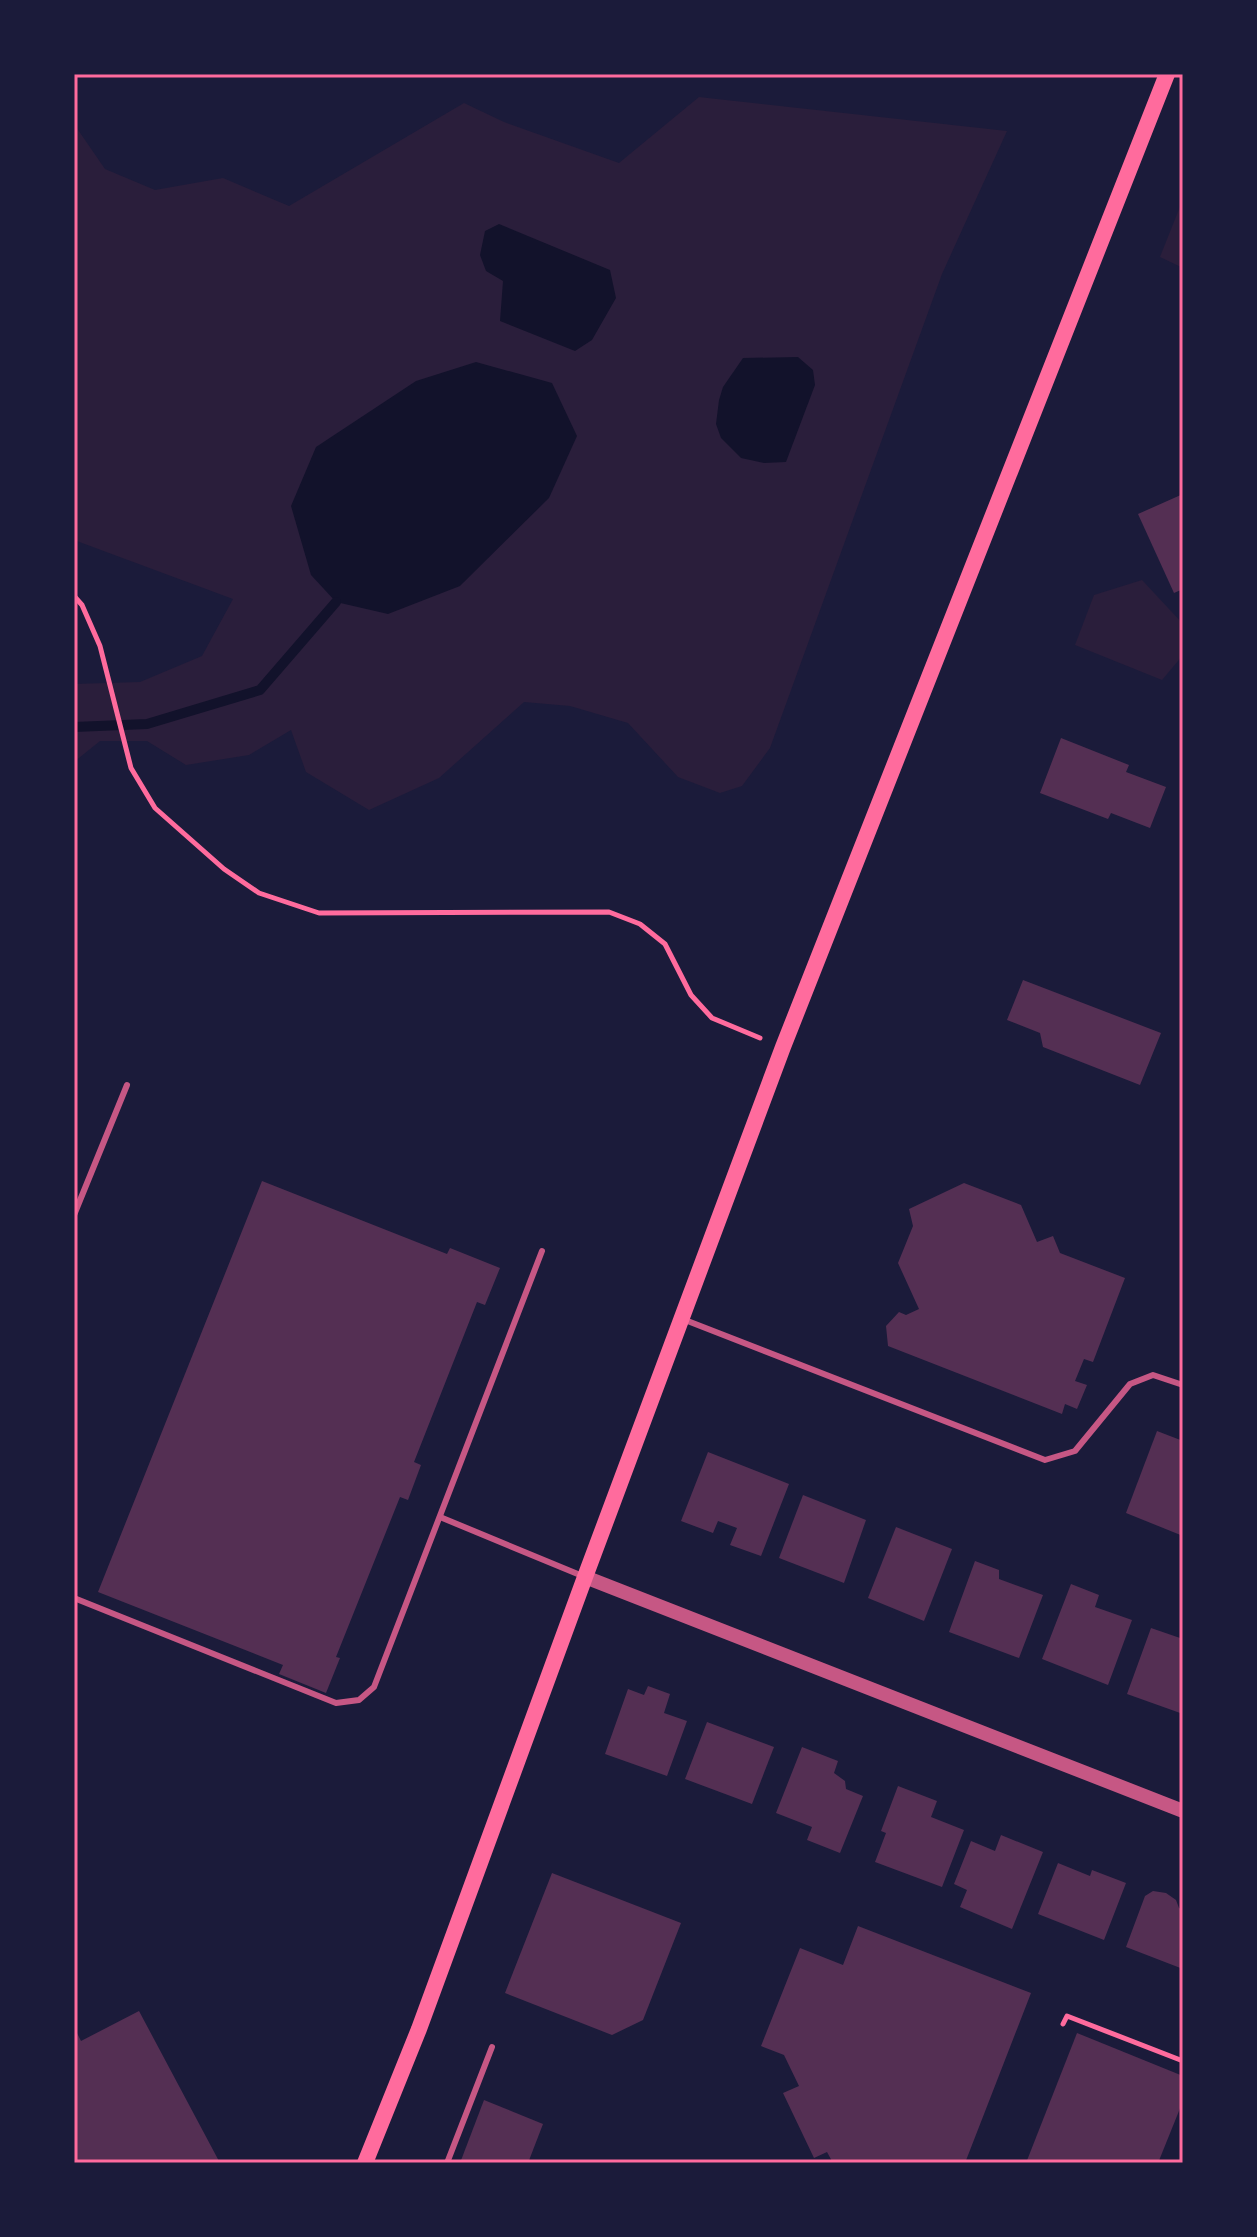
<svg xmlns="http://www.w3.org/2000/svg" width="1257" height="2237" font-family="Helvetica,sans-serif">
<style>
.green{fill:#2a1e3b}
.water{fill:#12122b}
.lines{fill:none;stroke-linecap:round;stroke-linejoin:round}
.stream{stroke:#12122b;stroke-width:10}
.building{fill:#542f53}
.path{stroke:#ff6b9d;stroke-width:5}
.service{stroke:#c65784;stroke-width:6}
.tertiary{stroke:#c65784;stroke-width:14}
.secondary{stroke:#ff6b9d;stroke-width:16}
.neatline{fill:none;stroke:#ff6b9d;stroke-width:3}
</style>
<rect width="100%" height="100%" fill="#1b1b3a"/>
<g class="green">
<path d="M699 97 1007 131 942 274 770 748 742 786 720 793 678 777 628 723 570 706 524 702 439 778 369 810 306 772 291 730 249 755 186 765 147 741H100L74 762V684L140 682 202 656 233 599 74 540V124L105 169 155 190 223 178 289 206 464 103 504 122 619 163Z"/>
<path d="M1183 199V268L1160 257Z"/>
<path d="M1142 580 1183 624V655L1162 680 1075 645 1094 595Z"/>
</g>
<g class="water">
<path d="M499 224 610 270 616 298 592 340 575 351 500 321 503 281 486 271 480 255 485 231Z"/>
<path d="M798 357 813 370 815 385 786 462 764 463 741 458 721 438 716 424 719 400 723 387 743 358Z"/>
<path d="M476 362 552 383 577 436 549 498 460 586 388 614 336 602 311 575 291 506 316 447 416 381Z"/>
</g>
<g class="lines">
<path class="stream" d="M74 727 147 724 260 690 336 602"/>
</g>
<g class="building">
<path d="M1183 494V589L1174 593 1138 514Z"/>
<path d="M1061 738 1129 765 1126 772 1166 787 1150 828 1111 813 1108 819 1040 793Z"/>
<path d="M1023 980 1161 1033 1140 1085 1043 1047 1040 1033 1007 1020Z"/>
<path d="M262 1181 447 1254 450 1248 500 1268 485 1305 477 1302 414 1462 421 1465 408 1500 400 1497 336 1657 340 1658 326 1693 279 1674 283 1665 98 1592Z"/>
<path d="M964 1183 1021 1205 1037 1242 1053 1236 1060 1253 1125 1278 1093 1362 1084 1359 1075 1381 1087 1385 1077 1409 1065 1404 1062 1414 888 1346 886 1326 899 1312 906 1315 919 1309 898 1263 913 1226 909 1209Z"/>
<path d="M1157 1431 1183 1441V1536L1126 1513Z"/>
<path d="M708 1452 789 1484 761 1556 730 1545 737 1528 718 1521 713 1533 681 1521Z"/>
<path d="M803 1495 866 1520 844 1583 779 1558Z"/>
<path d="M896 1527 952 1549 924 1621 868 1598Z"/>
<path d="M975 1561 999 1570V1579L1043 1595 1019 1658 949 1632Z"/>
<path d="M1071 1584 1099 1595 1095 1607 1132 1620 1108 1685 1042 1659Z"/>
<path d="M1151 1628 1183 1639V1714L1127 1694Z"/>
<path d="M648 1686 670 1694 664 1713 687 1721 667 1776 605 1754 628 1689 644 1695Z"/>
<path d="M707 1722 774 1747 752 1804 685 1779Z"/>
<path d="M802 1747 838 1761 834 1773 845 1781 846 1789 863 1796 840 1853 807 1840 812 1827 776 1813Z"/>
<path d="M898 1786 937 1801 931 1817 964 1830 942 1887 875 1862 886 1833 881 1831Z"/>
<path d="M1001 1835 1043 1852 1012 1929 960 1907 967 1890 954 1884 971 1841 995 1851Z"/>
<path d="M1058 1863 1090 1876 1092 1870 1126 1883 1104 1940 1038 1914Z"/>
<path d="M552 1873 681 1923 643 2020 612 2035 505 1993Z"/>
<path d="M1153 1891 1166 1893 1176 1900 1179 1908 1183 1910V1969L1126 1947 1145 1896Z"/>
<path d="M858 1926 1031 1993 965 2163H833L827 2152 814 2158 783 2093 799 2086 784 2055 761 2046 800 1948 843 1965Z"/>
<path d="M139 2011 220 2163H74V2027L81 2041Z"/>
<path d="M1077 2033 1183 2076V2101L1158 2163H1026Z"/>
<path d="M484 2100 543 2124 528 2163H460Z"/>
</g>
<g class="lines">
<g class="path">
<path d="M74 596 82 605 100 646 131 768 155 808 224 869 259 893 319 913 609 912 640 924 665 944 691 995 712 1018 760 1038"/>
<path d="M1063 2024 1067 2016 1183 2061"/>
</g>
<g class="service">
<path d="M74 1215 127 1085"/>
<path d="M685 1320 1045 1460 1075 1451 1130 1384 1153 1375 1183 1385"/>
<path d="M440 1517 585 1577"/>
<path d="M74 1598 336 1703 359 1700 374 1687 542 1251"/>
<path d="M447 2163 492 2047"/>
</g>
<path class="tertiary" d="M585 1577 1183 1811"/>
<path class="secondary" d="M365 2163 419 2029 585 1577 783 1047 1167 74"/>
</g>
<rect width="1257" height="2237" fill="none" stroke="#1b1b3a" stroke-width="152"/>
<rect x="76" y="76" width="1105" height="2085" class="neatline"/>
</svg>
